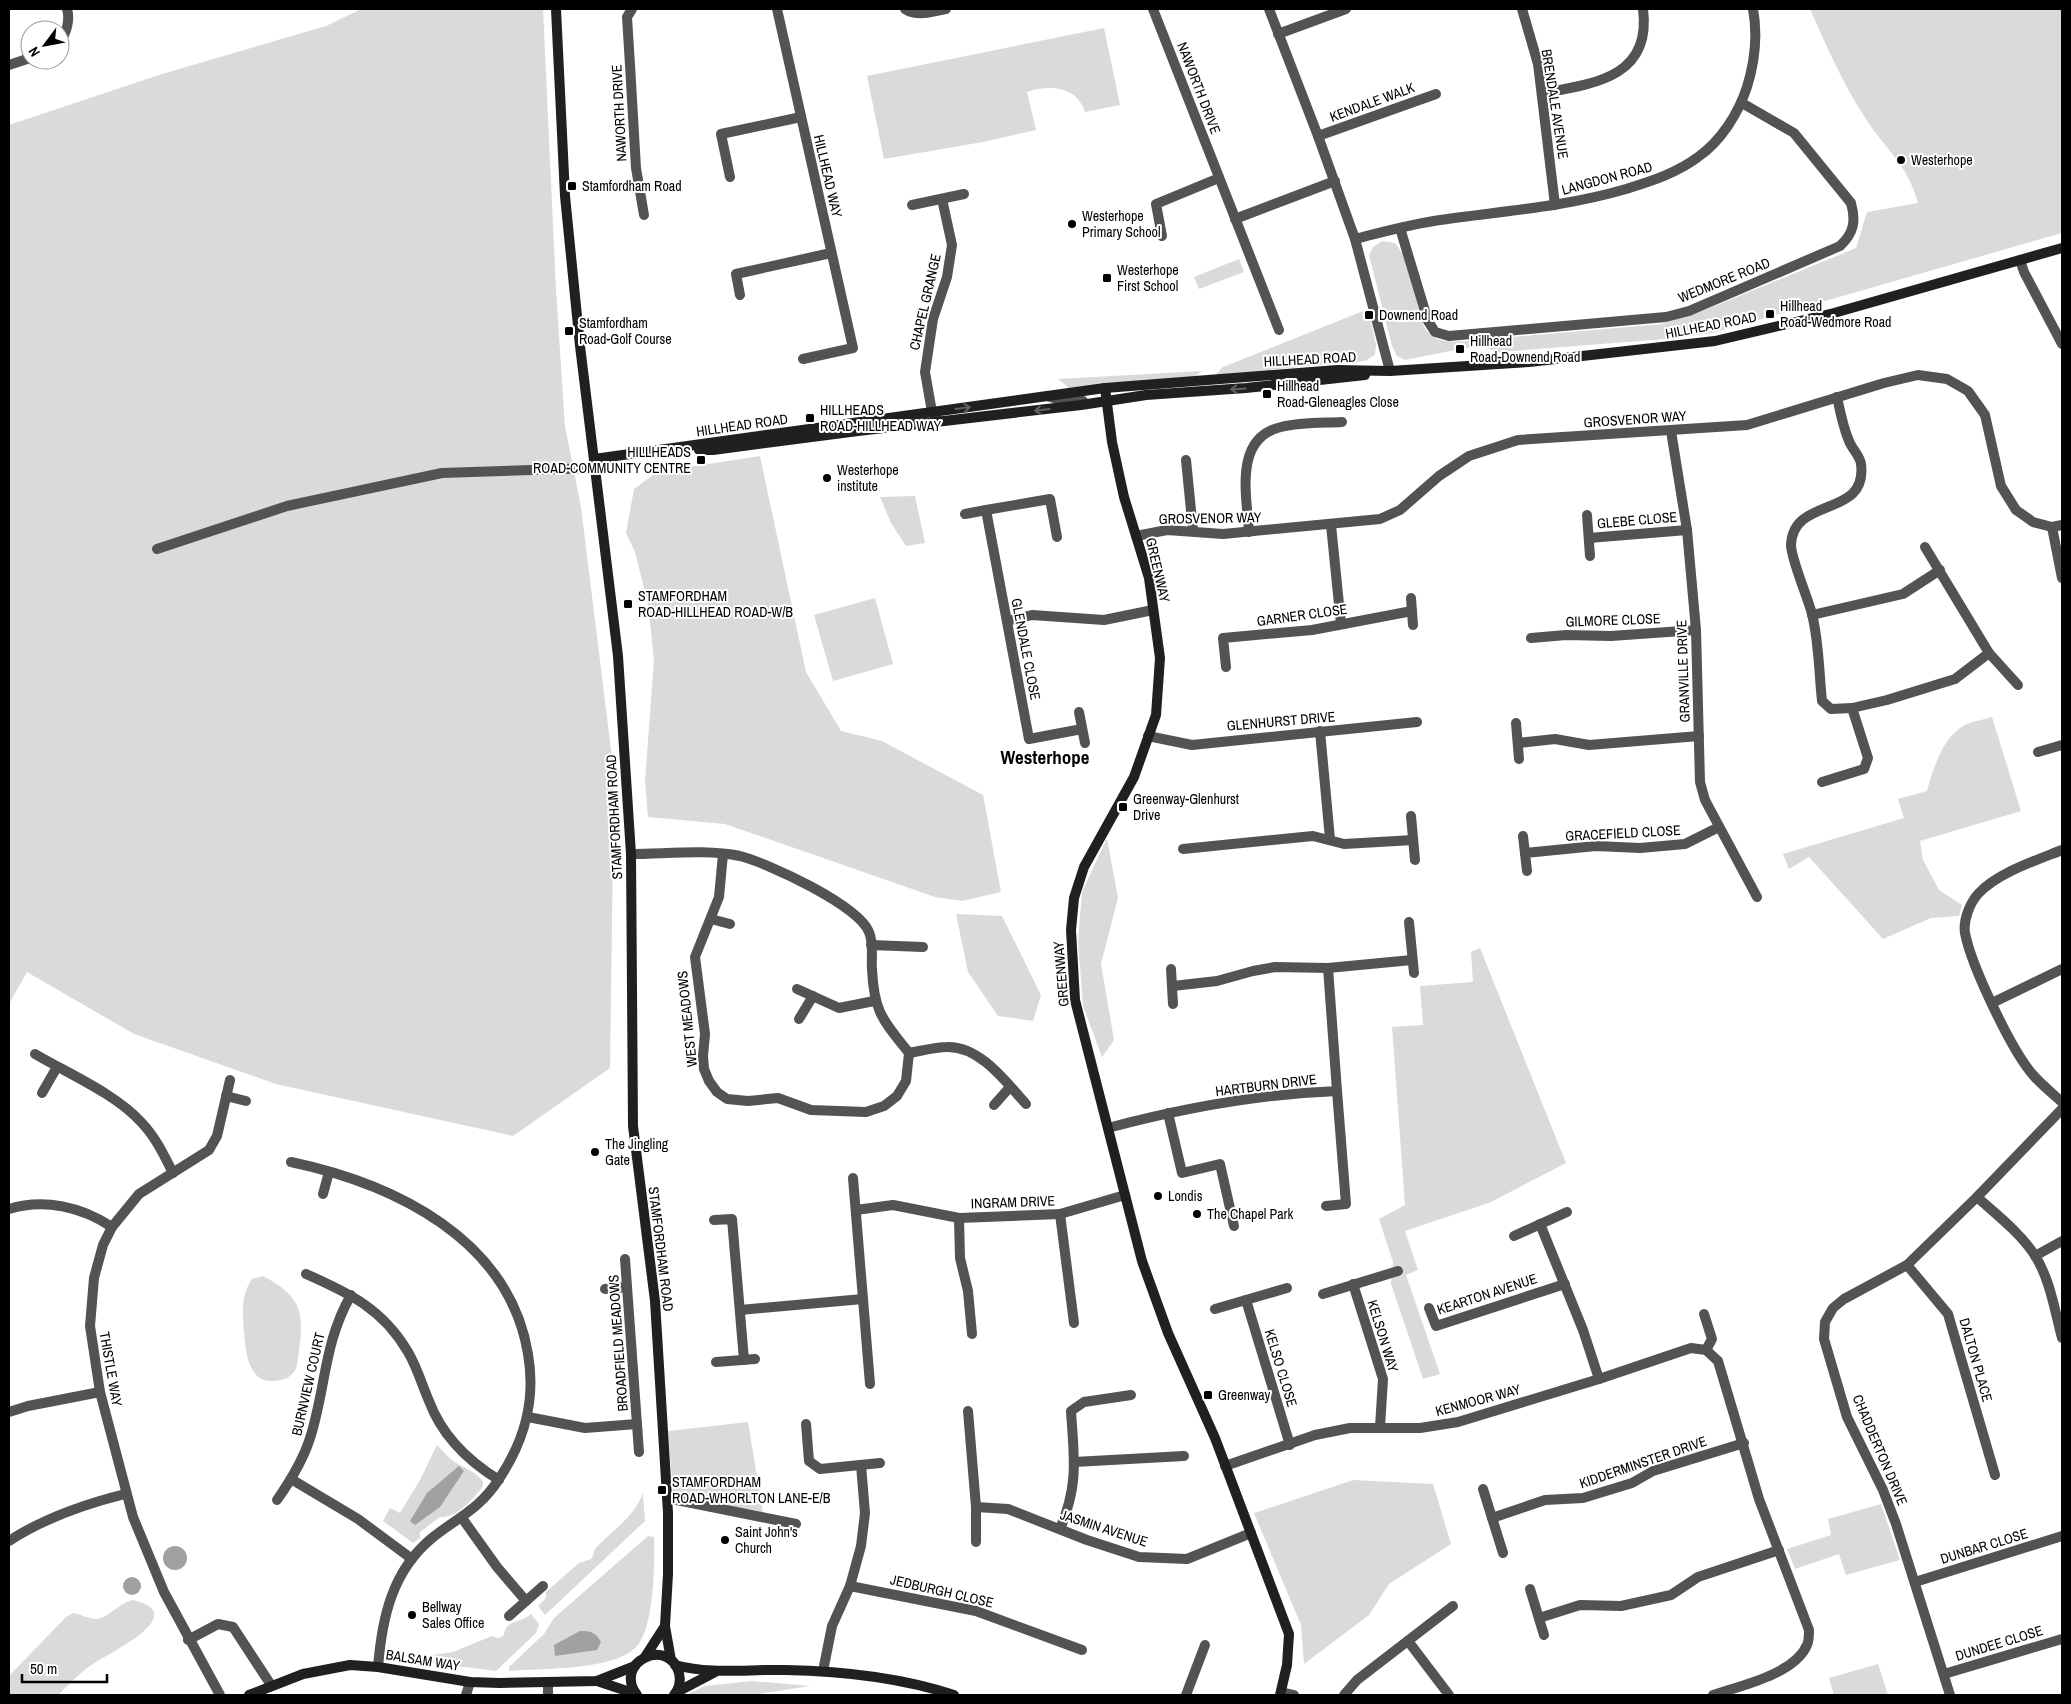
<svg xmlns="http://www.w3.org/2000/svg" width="2071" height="1704" font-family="'Archivo Narrow',sans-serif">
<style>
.green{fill:#dadada}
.water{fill:#a1a1a1}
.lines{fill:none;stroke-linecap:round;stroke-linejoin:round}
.street{stroke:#535353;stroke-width:10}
.secondary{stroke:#202020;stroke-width:10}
.oneway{stroke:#636363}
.poi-dot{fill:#000;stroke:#fff;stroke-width:2}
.labels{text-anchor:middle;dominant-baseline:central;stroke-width:4;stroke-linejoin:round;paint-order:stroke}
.street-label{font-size:14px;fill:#000;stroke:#fff}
.poi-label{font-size:14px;fill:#000;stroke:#fff;text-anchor:start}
.district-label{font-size:19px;font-weight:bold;fill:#000;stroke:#fff}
</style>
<rect width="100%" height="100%" fill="#fff"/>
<g class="green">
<path d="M361 9H543L556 290 565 426 581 507 614 774 610 1068 513 1136 276 1084 134 1034 27 972 9 1004V125L162 74 326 26Z"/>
<path d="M1810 9H2062V233L1713 333 1665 339 1499 352 1479 346 1477 340 1662 324 1700 312 1856 248 1867 212 1918 203C1906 161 1885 150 1864 116 1842 82 1826 45 1810 9Z"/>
<path d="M1104 28 1120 105 1085 112C1076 85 1049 85 1027 92L1036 130 983 142 884 159 867 76Z"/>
<path d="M1382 241 1395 243 1404 256 1424 327C1435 345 1450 341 1469 341L1470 347 1405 360 1397 356 1392 346 1369 255 1373 247Z"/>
<path d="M1239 259 1244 272 1199 289 1194 277Z"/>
<path d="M1368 309 1376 345 1375 355 1365 361 1215 375 1223 367Z"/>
<path d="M1202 371 1194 377 1070 389 1058 379Z"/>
<path d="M760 456 806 672 841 731 882 741 983 795 1001 892 962 901 935 897 725 824 648 817 645 781 654 660 648 604 635 552 626 533 634 489 657 472Z"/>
<path d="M915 496 925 543 906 546 891 523 880 497Z"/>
<path d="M875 598 893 664 833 681 814 615Z"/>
<path d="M1992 717 2021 811 1920 841 1923 860 1939 890 1962 905 1959 916 1931 918 1883 939 1809 857 1789 869 1783 854 1904 818 1898 799 1927 791C1933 769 1943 736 1965 725 1973 721 1983 720 1992 717Z"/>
<path d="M1107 838 1118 898 1101 964 1114 1040 1102 1057 1083 1006 1078 941 1082 892Z"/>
<path d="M956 914 1002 916 1041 995 1033 1021 998 1016 968 972Z"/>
<path d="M1480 948 1566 1163 1491 1202 1405 1231 1418 1270 1406 1275 1440 1374 1423 1379 1391 1284 1393 1262 1379 1219 1405 1205 1392 1027 1423 1025 1420 986 1473 982 1471 952Z"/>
<path d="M263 1276C299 1295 305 1310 299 1350 298 1356 298 1367 294 1372 288 1379 283 1380 274 1381 252 1383 246 1359 245 1341 243 1319 239 1298 252 1279Z"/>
<path d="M748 1422 763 1513 681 1497 673 1491 668 1431Z"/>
<path d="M437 1445C443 1451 450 1460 458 1464 467 1469 476 1472 483 1482V1486C475 1498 455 1519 440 1517L420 1532V1538L413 1543 383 1521 390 1508 400 1513 420 1480Z"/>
<path d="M1353 1480 1433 1484 1451 1544 1389 1584 1369 1615 1304 1664 1301 1625 1254 1513Z"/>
<path d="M643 1493 645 1521 545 1615 538 1606 546 1598V1592L579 1563 591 1559C594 1555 593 1552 596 1548 613 1529 634 1518 643 1493Z"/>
<path d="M1881 1504 1900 1560 1846 1575 1839 1554 1795 1569 1787 1549 1831 1535 1828 1519Z"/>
<path d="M648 1536 654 1537C655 1563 654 1627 637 1646 616 1671 541 1668 509 1671V1667L544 1634 554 1618Z"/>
<path d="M133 1600C193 1614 109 1653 93 1664 80 1672 69 1685 58 1695H9V1676L66 1617 73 1613C80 1614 89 1619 97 1619 108 1618 119 1603 133 1600Z"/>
<path d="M531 1614 539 1624 536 1633 496 1671 433 1663V1655L453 1652 492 1636 499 1638 504 1635C505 1620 519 1624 531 1614Z"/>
<path d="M1878 1664 1888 1695H1834L1829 1678Z"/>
<path d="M752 1681 810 1686 752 1695H686L705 1686Z"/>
</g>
<g class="water">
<path d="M459 1466 464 1471 440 1507 415 1525 410 1521 427 1493Z"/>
<circle cx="175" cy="1558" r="12"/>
<circle cx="132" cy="1586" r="9"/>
<path d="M580 1631C590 1631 596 1632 601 1642L597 1650 555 1656 554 1645Z"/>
</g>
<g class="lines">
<g class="street">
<path d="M632 9 627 17 630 65 636 168 644 215"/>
<path d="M777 9 853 348 803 359"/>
<path d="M905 9C917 17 931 12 946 9"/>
<path d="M1153 9 1279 330"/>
<path d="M1269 9 1318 136 1355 239 1390 371"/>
<path d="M1522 9 1538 64 1555 205"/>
<path d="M1278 34 1346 9"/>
<path d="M60 41C67 33 70 19 67 9"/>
<path d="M9 65 30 58"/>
<path d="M1543 93C1594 84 1652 77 1643 9"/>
<path d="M1318 136 1436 94"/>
<path d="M730 177 721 134 801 117"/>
<path d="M912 205 964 194"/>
<path d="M1235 219 1335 181"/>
<path d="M1400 228 1428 321 1435 332 1449 336 1666 317 1689 311 1840 246C1854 233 1856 221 1851 203L1794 133 1742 103"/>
<path d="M1162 236 1156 204 1219 178"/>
<path d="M1355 239C1383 232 1411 224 1440 220 1503 211 1565 207 1626 189 1651 181 1677 173 1698 157 1721 141 1738 114 1747 87 1755 61 1758 36 1753 9"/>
<path d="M2020 260 2024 272 2062 344"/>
<path d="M740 295 736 274 831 253"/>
<path d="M1047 396 1064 401H1083"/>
<path d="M1837 397C1840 411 1843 427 1849 441 1852 449 1860 456 1861 464 1868 519 1793 495 1791 545 1791 559 1808 598 1812 614 1819 642 1819 673 1822 701L1831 709 1852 708 1887 700 1955 679 1989 653"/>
<path d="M937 418 932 412 925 372 933 319 947 277 952 245 942 199"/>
<path d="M1671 431 1687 530 1696 630 1700 782 1705 800 1757 897"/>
<path d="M1186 460 1193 530"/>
<path d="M965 514 986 510"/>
<path d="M1587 515 1590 556"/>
<path d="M1331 525 1341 624"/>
<path d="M2052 527 2062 578"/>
<path d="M1249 532C1247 497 1233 438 1281 427 1300 422 1322 423 1342 422"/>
<path d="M1136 536 1167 530 1223 534 1380 519 1400 510 1439 476 1469 456 1518 440 1747 425 1884 383 1918 375 1947 379 1968 391 1985 415 2001 486 2016 510 2033 522 2052 527 2062 525"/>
<path d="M1057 537 1050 499 986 510 1029 739 1082 729"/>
<path d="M1589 538 1687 530"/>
<path d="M1925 547 1989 653 2018 685"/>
<path d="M157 549 287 506 442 473 595 468"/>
<path d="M1411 598 1413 625"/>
<path d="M1812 615 1903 594 1940 570"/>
<path d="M1007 621 1032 615 1104 620 1153 610"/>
<path d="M1531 638 1566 635 1611 636 1696 630"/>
<path d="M1226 667 1223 638 1312 630 1412 611"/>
<path d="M1079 712 1085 743"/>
<path d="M1516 723 1519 759"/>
<path d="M1320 731 1330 839"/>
<path d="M1148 736 1192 745 1417 722"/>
<path d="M1518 743 1555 739 1589 745 1699 736"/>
<path d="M2038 752 2062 745"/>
<path d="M1822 782 1864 769 1868 758 1852 708"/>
<path d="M1411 816 1415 860"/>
<path d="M1523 836 1527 871"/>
<path d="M1183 849 1313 836 1344 844 1413 840"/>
<path d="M2062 850C2037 860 1997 873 1978 894 1970 903 1963 920 1965 933 1971 965 2012 1052 2034 1076 2043 1086 2053 1094 2062 1102"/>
<path d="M1525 853 1596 846 1640 848 1685 844 1719 827"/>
<path d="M631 854C665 854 707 849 740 856 768 863 858 905 869 932 874 943 871 958 872 969 874 1013 883 1020 909 1053L906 1081 897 1096 884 1106 866 1112 811 1110 778 1098 748 1101 727 1099 717 1092 709 1081 704 1069 703 1056 705 1034 695 957 719 897 723 854"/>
<path d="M711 919 730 924"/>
<path d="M1409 922 1414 973"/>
<path d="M871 945 923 947"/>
<path d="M1171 969 1173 1004"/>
<path d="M1173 986 1217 981 1253 971 1275 967 1328 968 1412 960"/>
<path d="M797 989 839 1008 874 1001"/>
<path d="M1992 1003 2062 969"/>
<path d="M799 1019 813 996"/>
<path d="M909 1053C921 1051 935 1047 947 1047 980 1046 1006 1082 1026 1104"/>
<path d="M35 1054C69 1074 116 1094 142 1123 156 1138 164 1155 173 1173"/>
<path d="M42 1093 57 1067"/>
<path d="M226 1096 246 1101"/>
<path d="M994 1105 1010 1087"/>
<path d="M1168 1113 1182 1173 1220 1164 1234 1226"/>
<path d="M1108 1128C1183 1108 1259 1094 1337 1091L1328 968"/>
<path d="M291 1162C395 1184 509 1239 528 1354 536 1400 525 1440 499 1479 480 1509 457 1518 432 1538 392 1571 382 1618 378 1667"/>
<path d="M853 1178 870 1384"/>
<path d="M323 1194 329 1172"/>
<path d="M1977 1197C1997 1215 2019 1232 2034 1254 2050 1278 2055 1312 2062 1338"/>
<path d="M1326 1206 1346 1204 1337 1091"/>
<path d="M9 1209C44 1198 82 1207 112 1227"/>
<path d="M856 1210 893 1205 959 1218 1060 1214 1125 1195"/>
<path d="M1060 1214 1074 1323"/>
<path d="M959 1218 960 1258 968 1291 972 1334"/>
<path d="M714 1220 732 1219 744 1360"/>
<path d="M1540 1224 1583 1330 1599 1379"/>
<path d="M1514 1236 1567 1212"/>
<path d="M2035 1256 2062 1241"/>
<path d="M625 1259 639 1452"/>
<path d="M1907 1265 1948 1314 1995 1475"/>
<path d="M306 1274C349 1293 383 1309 408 1352 417 1367 422 1385 429 1401 442 1436 468 1461 499 1480"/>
<path d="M1353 1284 1383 1379 1380 1427"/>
<path d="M605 1289 627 1287"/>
<path d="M1323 1294 1398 1271"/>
<path d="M1246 1300 1290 1445"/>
<path d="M1429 1308 1436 1326 1565 1284"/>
<path d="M1215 1309 1287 1288"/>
<path d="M740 1310 863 1299"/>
<path d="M1704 1314 1712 1339 1706 1350"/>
<path d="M716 1362 755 1359"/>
<path d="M968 1411 976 1507V1542"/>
<path d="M9 1412 28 1406 100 1392"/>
<path d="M528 1417 585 1428 637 1424"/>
<path d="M806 1424 809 1461 820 1469 880 1463"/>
<path d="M1074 1462 1184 1456"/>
<path d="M1225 1466 1315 1435 1350 1428H1420L1458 1422 1599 1379 1691 1348 1706 1350 1718 1361 1759 1499 1809 1630C1809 1635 1809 1641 1807 1645 1795 1674 1740 1686 1713 1695"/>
<path d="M291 1479 358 1519 412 1559"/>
<path d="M1483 1489 1503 1553"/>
<path d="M667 1498 796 1524"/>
<path d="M277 1500C291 1480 304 1459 311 1435 326 1386 324 1342 351 1295"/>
<path d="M976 1507 1008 1509 1087 1540 1139 1557 1187 1559 1251 1533"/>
<path d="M462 1518 497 1567 526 1601"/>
<path d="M1492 1518 1545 1500 1583 1498 1632 1483 1653 1471 1744 1443"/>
<path d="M1060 1529C1079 1484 1074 1458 1071 1411L1084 1402 1131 1395"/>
<path d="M9 1541C44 1518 85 1504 125 1494"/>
<path d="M1915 1582 2062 1536"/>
<path d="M850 1586 976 1611 1082 1650"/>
<path d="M1530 1589 1544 1635"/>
<path d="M509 1616 543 1586"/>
<path d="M1539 1618 1580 1605 1621 1606 1671 1595 1698 1577 1779 1550"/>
<path d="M188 1640 218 1624 233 1627 271 1685"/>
<path d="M1408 1641 1449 1695"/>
<path d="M823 1671 832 1626 850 1586 861 1546 865 1513 861 1465"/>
<path d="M1944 1674 2062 1639"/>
<path d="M1281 1692 1294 1695"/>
<path d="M220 1695 164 1592 133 1517 100 1392 90 1326 94 1278 103 1245 112 1227 139 1194 209 1150 217 1136 230 1080"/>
<path d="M466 1695 470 1682"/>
<path d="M548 1695V1683"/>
<path d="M1186 1695 1205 1645"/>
<path d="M1344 1695 1357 1680 1453 1606"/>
<path d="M1950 1695 1896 1524 1883 1490 1847 1417 1824 1339 1825 1322 1833 1308 1844 1299 1907 1265 1977 1197 2062 1109"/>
</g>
<g class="secondary">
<path d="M556 9 565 196 580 346 618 656 631 854 633 1126 655 1301 668 1513V1574L665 1626 671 1660"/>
<path d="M1105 388 1112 442 1124 497 1149 578 1160 658 1156 715 1134 777 1084 867 1074 898 1071 930 1075 1000 1142 1261 1168 1333 1215 1438 1289 1634 1287 1665 1280 1695"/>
<path d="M699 450H713L858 431 1081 405 1146 395 1246 388 1365 375"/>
<path d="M594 459 1105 388 1337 370 1390 371 1529 362 1715 341 1834 313 2062 248"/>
<path d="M645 1657 665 1626"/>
<path d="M675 1665C712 1675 747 1669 785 1670 842 1671 899 1677 954 1695"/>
<path d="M597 1681 636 1694"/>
<path d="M677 1692 715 1672"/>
<path d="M249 1695 303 1674 350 1665 378 1667 470 1682 500 1683 597 1681 635 1666"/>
<path d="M637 1695C612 1662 669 1636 679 1673 681 1681 679 1689 674 1695"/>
</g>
</g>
<defs><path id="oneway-shaft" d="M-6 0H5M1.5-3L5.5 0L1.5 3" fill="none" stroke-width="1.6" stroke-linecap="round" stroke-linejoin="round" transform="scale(1.25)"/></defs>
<g class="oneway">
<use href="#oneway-shaft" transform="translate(1238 389) rotate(176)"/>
<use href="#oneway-shaft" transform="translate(963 408) rotate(-8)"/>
<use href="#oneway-shaft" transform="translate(1042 410) rotate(173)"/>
</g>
<g class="poi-dot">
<circle cx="1901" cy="160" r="5"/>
<rect x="567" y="181" width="10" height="10" rx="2.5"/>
<circle cx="1072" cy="224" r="5"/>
<rect x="1102" y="273" width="10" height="10" rx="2.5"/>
<rect x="1765" y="309" width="10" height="10" rx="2.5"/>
<rect x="1364" y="310" width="10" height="10" rx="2.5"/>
<rect x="564" y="326" width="10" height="10" rx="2.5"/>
<rect x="1455" y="344" width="10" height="10" rx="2.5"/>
<rect x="1262" y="389" width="10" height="10" rx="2.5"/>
<rect x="805" y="413" width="10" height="10" rx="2.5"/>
<rect x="696" y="455" width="10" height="10" rx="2.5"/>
<circle cx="827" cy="478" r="5"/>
<rect x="623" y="599" width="10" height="10" rx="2.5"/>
<rect x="1118" y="802" width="10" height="10" rx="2.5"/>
<circle cx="595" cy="1152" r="5"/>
<circle cx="1158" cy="1196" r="5"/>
<circle cx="1197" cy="1214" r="5"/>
<rect x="1203" y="1390" width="10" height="10" rx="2.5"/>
<rect x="657" y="1485" width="10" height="10" rx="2.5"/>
<circle cx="725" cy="1540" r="5"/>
<circle cx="412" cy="1615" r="5"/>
</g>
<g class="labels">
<g class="street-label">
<text transform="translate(1199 88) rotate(69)">NAWORTH DRIVE</text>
<text transform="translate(1372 102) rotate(-20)">KENDALE WALK</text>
<text transform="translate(1555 104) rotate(81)">BRENDALE AVENUE</text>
<text transform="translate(619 113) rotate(-93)">NAWORTH DRIVE</text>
<text transform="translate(828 176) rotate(77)">HILLHEAD WAY</text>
<text transform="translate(1607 178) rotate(-15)">LANGDON ROAD</text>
<text transform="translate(1724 280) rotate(-22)">WEDMORE ROAD</text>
<text transform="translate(925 302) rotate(-77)">CHAPEL GRANGE</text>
<text transform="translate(1711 325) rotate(-11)">HILLHEAD ROAD</text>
<text transform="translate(1310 359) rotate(-3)">HILLHEAD ROAD</text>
<text transform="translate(1635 419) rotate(-4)">GROSVENOR WAY</text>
<text transform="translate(742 425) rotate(-8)">HILLHEAD ROAD</text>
<text transform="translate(1210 518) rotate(-1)">GROSVENOR WAY</text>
<text transform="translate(1637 520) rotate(-5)">GLEBE CLOSE</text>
<text transform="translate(1158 570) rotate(77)">GREENWAY</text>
<text transform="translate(1302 615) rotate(-8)">GARNER CLOSE</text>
<text transform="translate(1613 620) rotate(-2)">GILMORE CLOSE</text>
<text transform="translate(1026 649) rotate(79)">GLENDALE CLOSE</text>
<text transform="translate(1683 671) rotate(-92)">GRANVILLE DRIVE</text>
<text transform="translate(1281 721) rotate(-5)">GLENHURST DRIVE</text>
<text transform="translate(614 817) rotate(-93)">STAMFORDHAM ROAD</text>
<text transform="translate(1623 833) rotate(-3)">GRACEFIELD CLOSE</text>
<text transform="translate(1061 974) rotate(-95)">GREENWAY</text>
<text transform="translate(687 1019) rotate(-96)">WEST MEADOWS</text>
<text transform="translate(1266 1085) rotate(-7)">HARTBURN DRIVE</text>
<text transform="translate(1013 1202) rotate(-2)">INGRAM DRIVE</text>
<text transform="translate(661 1249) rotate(83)">STAMFORDHAM ROAD</text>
<text transform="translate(1487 1294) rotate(-18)">KEARTON AVENUE</text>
<text transform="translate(1383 1336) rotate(73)">KELSON WAY</text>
<text transform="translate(618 1343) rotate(-94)">BROADFIELD MEADOWS</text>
<text transform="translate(1976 1360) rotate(74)">DALTON PLACE</text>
<text transform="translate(1281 1368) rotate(73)">KELSO CLOSE</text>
<text transform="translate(111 1369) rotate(80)">THISTLE WAY</text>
<text transform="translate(308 1384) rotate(-77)">BURNVIEW COURT</text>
<text transform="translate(1478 1400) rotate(-15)">KENMOOR WAY</text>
<text transform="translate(1880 1450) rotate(67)">CHADDERTON DRIVE</text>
<text transform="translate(1643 1462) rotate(-19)">KIDDERMINSTER DRIVE</text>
<text transform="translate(1104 1528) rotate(18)">JASMIN AVENUE</text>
<text transform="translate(1984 1546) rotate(-17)">DUNBAR CLOSE</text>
<text transform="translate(942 1591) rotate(13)">JEDBURGH CLOSE</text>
<text transform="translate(1999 1643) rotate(-17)">DUNDEE CLOSE</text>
<text transform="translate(423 1660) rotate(9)">BALSAM WAY</text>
</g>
<g class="poi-label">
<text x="1911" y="160">Westerhope</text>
<text x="582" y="186">Stamfordham Road</text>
<text x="1082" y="216">Westerhope<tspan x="1082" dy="16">Primary School</tspan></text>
<text x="1117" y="270">Westerhope<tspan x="1117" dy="16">First School</tspan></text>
<text x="1780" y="306">Hillhead<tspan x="1780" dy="16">Road-Wedmore Road</tspan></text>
<text x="1379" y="315">Downend Road</text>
<text x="579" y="323">Stamfordham<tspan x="579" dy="16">Road-Golf Course</tspan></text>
<text x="1470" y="341">Hillhead<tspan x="1470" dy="16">Road-Downend Road</tspan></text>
<text x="1277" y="386">Hillhead<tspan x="1277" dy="16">Road-Gleneagles Close</tspan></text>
<text x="820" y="410">HILLHEADS<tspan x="820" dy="16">ROAD-HILLHEAD WAY</tspan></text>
<text x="691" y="452" text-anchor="end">HILLHEADS<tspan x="691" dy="16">ROAD-COMMUNITY CENTRE</tspan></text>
<text x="837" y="470">Westerhope<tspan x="837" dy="16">institute</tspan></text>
<text x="638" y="596">STAMFORDHAM<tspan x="638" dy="16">ROAD-HILLHEAD ROAD-W/B</tspan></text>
<text x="1133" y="799">Greenway-Glenhurst<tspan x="1133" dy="16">Drive</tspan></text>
<text x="605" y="1144">The Jingling<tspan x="605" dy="16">Gate</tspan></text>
<text x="1168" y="1196">Londis</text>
<text x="1207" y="1214">The Chapel Park</text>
<text x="1218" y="1395">Greenway</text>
<text x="672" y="1482">STAMFORDHAM<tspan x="672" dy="16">ROAD-WHORLTON LANE-E/B</tspan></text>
<text x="735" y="1532">Saint John's<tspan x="735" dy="16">Church</tspan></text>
<text x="422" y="1607">Bellway<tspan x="422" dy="16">Sales Office</tspan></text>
</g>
<g class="district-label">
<text x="1045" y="757">Westerhope</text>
</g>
</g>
<rect width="2071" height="1704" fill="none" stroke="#000000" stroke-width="20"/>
<g transform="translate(45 45) rotate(238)"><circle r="24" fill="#ffffff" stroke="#999999"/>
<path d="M0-4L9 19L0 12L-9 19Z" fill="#000000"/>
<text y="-8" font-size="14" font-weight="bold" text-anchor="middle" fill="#000000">N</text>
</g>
<path d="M22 1674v8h85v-8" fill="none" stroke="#000000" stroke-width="2.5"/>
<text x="30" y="1674" font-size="15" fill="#000000" stroke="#ffffff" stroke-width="4" paint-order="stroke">50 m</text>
</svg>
